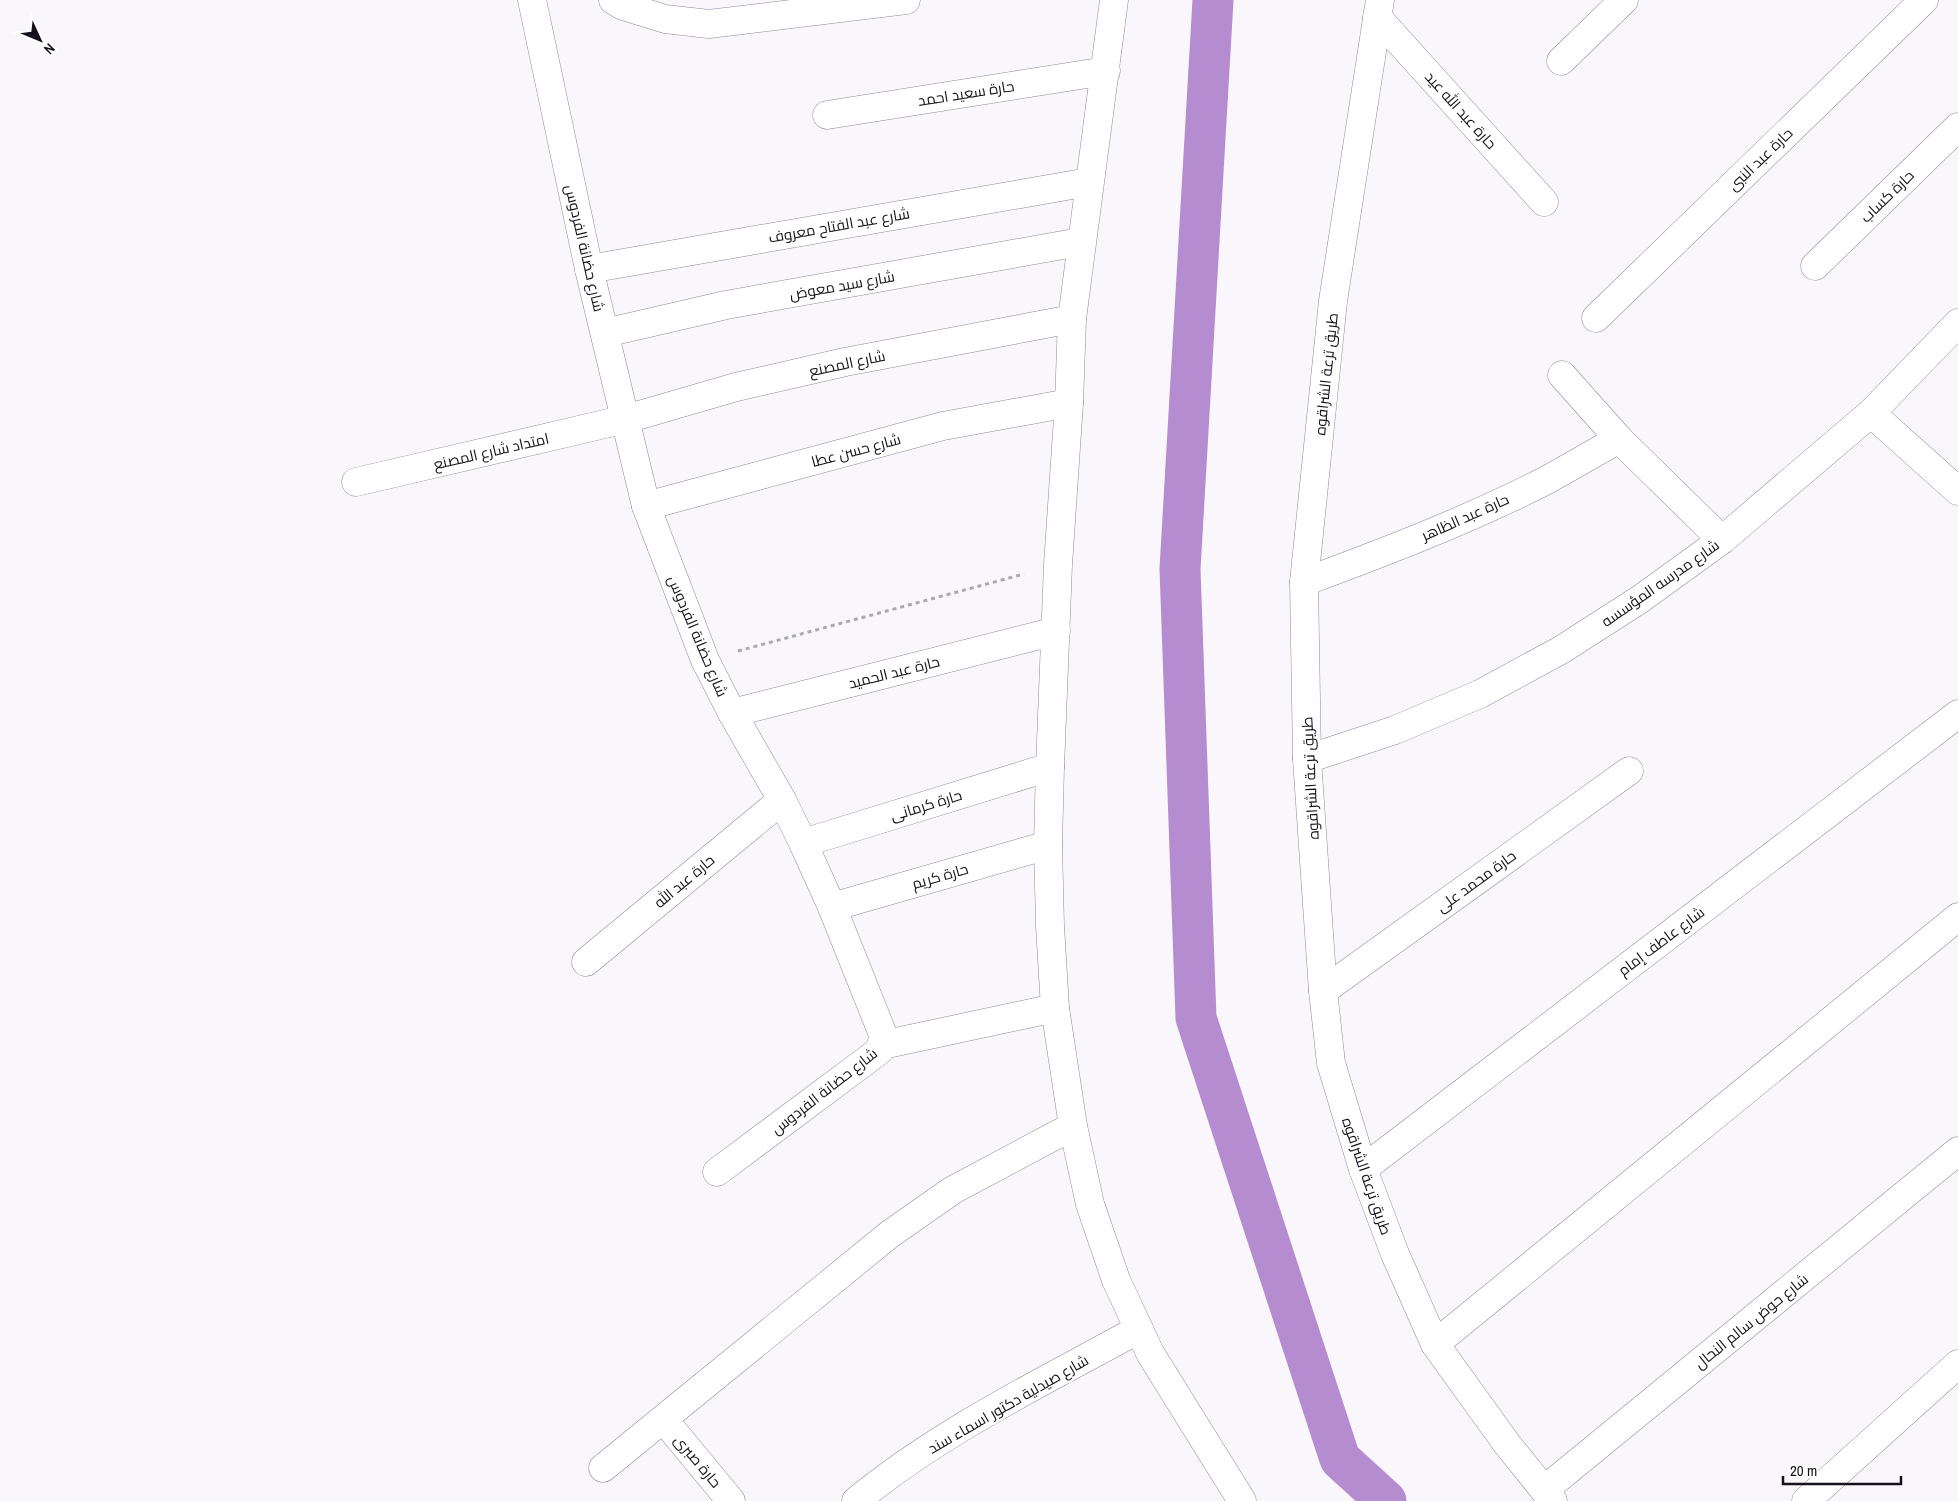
<svg xmlns="http://www.w3.org/2000/svg" width="1958" height="1501" font-family="'Archivo Narrow',Cairo,sans-serif">
<style>
.lines{fill:none;stroke-linecap:round;stroke-linejoin:round}
.canal{stroke:#b68cd1;stroke-width:41}
.minor-casing{stroke:#93869d;stroke-width:29}
.path{stroke:#aca8ae;stroke-width:3;stroke-dasharray:4 4;stroke-linecap:butt}
.minor{stroke:#fff;stroke-width:28}
.labels{text-anchor:middle;dominant-baseline:central;stroke-width:4.5;stroke-linejoin:round;paint-order:stroke}
.street-label{font-size:15px;fill:#151019;stroke:#fff}
</style>
<rect width="100%" height="100%" fill="#faf7fc"/>
<g class="lines">
<path class="canal" d="M1213 0 1180 569 1196 1018 1340 1459 1386 1501"/>
<defs>
<g id="minor">
<path d="M532 0 589 269 646 506 705 660 732 713 782 800 803 843 832 907 882 1032 883 1039 879 1051 717 1172"/>
<path d="M613 0 623 6 665 19 709 24 906 0"/>
<path d="M1114 0 1072 319 1069 403 1058 565 1050 767 1048 845 1050 926 1055 1008 1073 1126 1090 1204 1116 1280 1150 1353 1242 1501"/>
<path d="M1380 0 1333 301 1304 582 1307 759 1323 991 1331 1063 1363 1169 1395 1254 1435 1344 1507 1444 1553 1501"/>
<path d="M1377 17 1544 202"/>
<path d="M1561 61 1624 0"/>
<path d="M827 115 1106 71"/>
<path d="M1815 266 1958 127"/>
<path d="M589 269 1089 182"/>
<path d="M1596 318 1924 0"/>
<path d="M605 333 726 305 1080 242"/>
<path d="M1562 375 1619 439 1722 540"/>
<path d="M1871 413 1958 491"/>
<path d="M356 482 626 419 736 387 845 362 1072 319"/>
<path d="M646 506 943 426 1069 403"/>
<path d="M1304 582C1385 552 1466 521 1543 482 1569 468 1594 453 1619 439"/>
<path d="M732 713 1056 631"/>
<path d="M1307 759 1395 730 1480 694 1561 650 1639 600 1722 540 1871 413 1958 323"/>
<path d="M803 843 1050 767"/>
<path d="M832 907 1048 845"/>
<path d="M586 962 782 800"/>
<path d="M1323 991 1629 771"/>
<path d="M882 1045 1055 1008"/>
<path d="M1363 1169 1958 714"/>
<path d="M1435 1344 1958 917"/>
<path d="M664 1420 731 1501"/>
<path d="M603 1468 890 1234 953 1190 1073 1126"/>
<path d="M1544 1490 1958 1151"/>
<path d="M856 1501C941 1431 1043 1382 1139 1329"/>
<path d="M1806 1501 1958 1364"/>
</g>
</defs>
<use href="#minor" class="minor-casing"/>
<path class="path" d="M738 651 1024 574"/>
<use href="#minor" class="minor"/>
</g>
<g class="labels">
<g class="street-label">
<text transform="translate(966 93) rotate(-9)">حارة سعيد احمد</text>
<text transform="translate(1461 110) rotate(48)">حارة عبد الله عيد</text>
<text transform="translate(1760 159) rotate(-44)">حارة عبد النبى</text>
<text transform="translate(1887 196) rotate(-44)">حارة كساب</text>
<text transform="translate(839 225) rotate(-10)">شارع عبد الفتاح معروف</text>
<text transform="translate(585 248) rotate(77)">شارع حضانة الفردوس</text>
<text transform="translate(842 285) rotate(-10)">شارع سيد معوض</text>
<text transform="translate(847 363) rotate(-12)">شارع المصنع</text>
<text transform="translate(1326 374) rotate(-84)">طريق ترعة الشراقوه</text>
<text transform="translate(856 450) rotate(-15)">شارع حسن عطا</text>
<text transform="translate(491 451) rotate(-13)">امتداد شارع المصنع</text>
<text transform="translate(1465 517) rotate(-24)">حارة عبد الظاهر</text>
<text transform="translate(1660 583) rotate(-35)">شارع مدرسه المؤسسه</text>
<text transform="translate(698 636) rotate(67)">شارع حضانة الفردوس</text>
<text transform="translate(894 672) rotate(-14)">حارة عبد الحميد</text>
<text transform="translate(1310 778) rotate(-93)">طريق ترعة الشراقوه</text>
<text transform="translate(926 805) rotate(-17)">حارة كرمانى</text>
<text transform="translate(940 876) rotate(-16)">حارة كريم</text>
<text transform="translate(684 881) rotate(-40)">حارة عبد الله</text>
<text transform="translate(1476 881) rotate(-36)">حارة محمد على</text>
<text transform="translate(1661 941) rotate(-37)">شارع عاطف إمام</text>
<text transform="translate(824 1091) rotate(-38)">شارع حضانة الفردوس</text>
<text transform="translate(1367 1176) rotate(71)">طريق ترعة الشراقوه</text>
<text transform="translate(1751 1321) rotate(-39)">شارع حوض سالم النحال</text>
<text transform="translate(1008 1404) rotate(-30)">شارع صيدلية دكتور اسماء سند</text>
<text transform="translate(698 1461) rotate(50)">حارة صبرى</text>
</g>
</g>
<g transform="translate(40 40) rotate(134)" stroke="#ffffff" stroke-width="4" paint-order="stroke">
<path d="M0-4L9 19L0 12L-9 19Z" fill="#151019"/>
<text y="-8" font-size="14" font-weight="bold" text-anchor="middle" fill="#151019">N</text>
</g>
<path d="M1783 1476v8h118v-8" fill="none" stroke="#151019" stroke-width="2.5"/>
<text x="1790" y="1476" font-size="15" fill="#151019" stroke="#ffffff" stroke-width="4" paint-order="stroke">20 m</text>
</svg>
